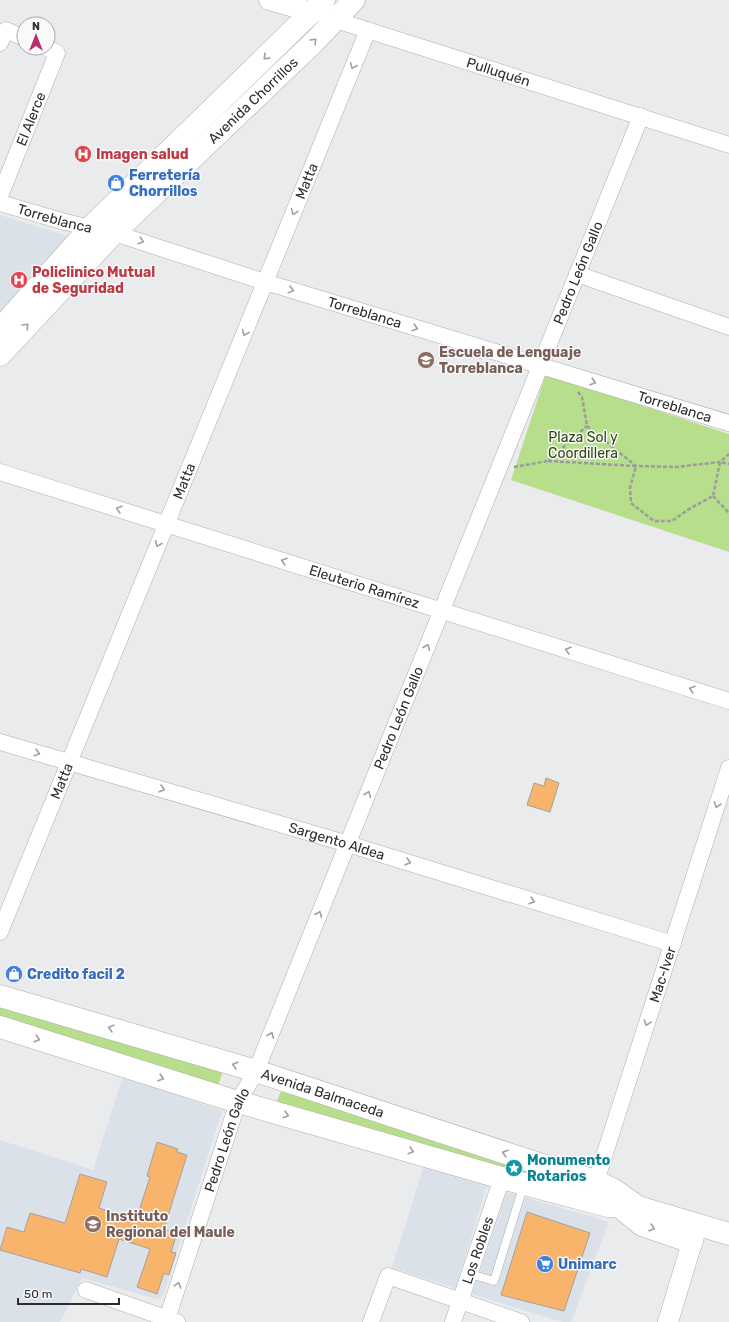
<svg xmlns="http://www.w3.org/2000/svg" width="729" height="1322" font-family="Rubik,sans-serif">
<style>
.built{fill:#dbe1e9}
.green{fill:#b7de8b}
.building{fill:#f9b46c;stroke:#a3a1a0}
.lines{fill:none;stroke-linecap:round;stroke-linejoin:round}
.service-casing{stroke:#acadaf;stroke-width:9}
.minor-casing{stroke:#acadaf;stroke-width:17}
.tertiary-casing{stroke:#acadaf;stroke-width:21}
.secondary-casing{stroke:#acadaf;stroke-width:23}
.path{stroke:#9b9c9e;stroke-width:2.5;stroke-dasharray:4 2;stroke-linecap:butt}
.service{stroke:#fff;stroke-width:8}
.minor{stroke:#fff;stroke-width:16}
.tertiary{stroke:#fff;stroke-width:20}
.secondary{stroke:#fff;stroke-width:22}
.oneway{stroke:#a0a0a1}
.labels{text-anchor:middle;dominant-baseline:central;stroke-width:3;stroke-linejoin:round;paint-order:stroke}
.street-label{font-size:14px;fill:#2d2d2e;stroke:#f7f9fa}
.health-label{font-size:14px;font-weight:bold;fill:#be3a42;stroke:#f7f9fa;text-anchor:start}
.shop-label{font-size:14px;font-weight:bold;fill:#366cbe;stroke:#f7f9fa;text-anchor:start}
.education-label{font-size:14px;font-weight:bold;fill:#785e54;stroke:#f7f9fa;text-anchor:start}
.park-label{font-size:14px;fill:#31490c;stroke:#f7f9fa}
.culture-label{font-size:14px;font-weight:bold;fill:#0d838f;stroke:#f7f9fa;text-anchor:start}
</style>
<rect width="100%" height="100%" fill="#eaebed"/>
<g class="built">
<path d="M0 215 77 239 0 322Z"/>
<path d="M123 1076 222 1111 163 1296 157 1299 82 1278 60 1322H0V1140L93 1170Z"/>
<path d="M424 1165 487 1185 456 1288 392 1268Z"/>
<path d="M507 1192 609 1222 571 1322H562L472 1294Z"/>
</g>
<g class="green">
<path d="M546 374 729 434V552L511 480Z"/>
<path d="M0 1002 224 1068 218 1086 0 1021Z"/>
<path d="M283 1086 530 1164 523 1180 275 1106Z"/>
</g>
<g class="building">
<path d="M546 778 559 783 550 812 527 805 534 783 544 786Z"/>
<path d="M157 1142 178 1149 177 1152 187 1155 164 1229 177 1233 171 1252 176 1253 169 1275 164 1273 157 1294 137 1287 150 1249 119 1239 107 1277 81 1269 80 1273 0 1250 7 1227 24 1232 30 1213 65 1223 80 1174 107 1182 99 1208 136 1220 150 1177 147 1176Z"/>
<path d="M527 1212 590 1233 564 1311 501 1295Z"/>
</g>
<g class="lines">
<defs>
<path id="service" d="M470 1274 494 1281 524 1184"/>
<g id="minor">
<path id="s1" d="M326 17 729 145"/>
<path d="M0 43 6 30 24 38"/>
<path id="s2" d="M0 196 57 53 47 48"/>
<path id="s3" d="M0 203 65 222 114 233 265 282 729 423"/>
<path d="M577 274 729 327"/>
<path id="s4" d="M0 472 729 701"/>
<path id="s5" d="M0 742 348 844 673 944"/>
<path id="s6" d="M0 932 368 30"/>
<path id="s7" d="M596 1181 729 768"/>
<path d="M86 1290 177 1322"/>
<path id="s8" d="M166 1322 238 1102 256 1071 641 116"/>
<path d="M371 1322 388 1276 521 1322"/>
<path id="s9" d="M453 1322 502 1178"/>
</g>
<g id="tertiary">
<path d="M269 0 311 12"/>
<path d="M668 1322 697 1226"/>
</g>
<g id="secondary">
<path d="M0 329 90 228 324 0"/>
<path id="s10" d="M0 355 114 233 315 41 354 0"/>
<path id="s11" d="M0 996 256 1071 539 1164 596 1181 614 1190 638 1207"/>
<path d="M0 1027 228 1099 502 1178 608 1206 638 1207 729 1234"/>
<path d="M620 1207 642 1225 692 1242"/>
</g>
</defs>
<use href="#service" class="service-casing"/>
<use href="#minor" class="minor-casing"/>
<use href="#tertiary" class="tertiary-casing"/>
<use href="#secondary" class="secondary-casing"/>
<g class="path">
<path d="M578 392 582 397 587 426 636 466 676 467 720 462 729 454"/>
<path d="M548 461 636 466 630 488 631 503 654 521H672L689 509 713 496 720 462 729 464"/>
<path d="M514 467 548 461 587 426"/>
<path d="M713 496 729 513"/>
</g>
<use href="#service" class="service"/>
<use href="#minor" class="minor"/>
<use href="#tertiary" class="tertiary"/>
<use href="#secondary" class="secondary"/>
</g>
<defs><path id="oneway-chevron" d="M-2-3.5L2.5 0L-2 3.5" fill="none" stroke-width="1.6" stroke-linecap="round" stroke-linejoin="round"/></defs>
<g class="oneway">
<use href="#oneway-chevron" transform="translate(314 41) rotate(-45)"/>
<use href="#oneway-chevron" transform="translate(266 57) rotate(136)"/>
<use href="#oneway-chevron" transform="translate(353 66) rotate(112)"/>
<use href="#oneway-chevron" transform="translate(294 212) rotate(112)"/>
<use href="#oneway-chevron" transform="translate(141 241) rotate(18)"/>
<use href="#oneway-chevron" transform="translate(291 290) rotate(17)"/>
<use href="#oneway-chevron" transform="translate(26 326) rotate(-47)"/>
<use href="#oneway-chevron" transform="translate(415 328) rotate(17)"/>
<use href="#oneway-chevron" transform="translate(245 333) rotate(112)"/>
<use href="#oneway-chevron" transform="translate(593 382) rotate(17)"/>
<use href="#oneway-chevron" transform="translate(119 509) rotate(-163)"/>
<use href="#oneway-chevron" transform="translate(158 544) rotate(112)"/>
<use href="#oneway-chevron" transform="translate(284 561) rotate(-163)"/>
<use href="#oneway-chevron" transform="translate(427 647) rotate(-68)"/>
<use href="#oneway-chevron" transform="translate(568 650) rotate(-163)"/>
<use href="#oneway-chevron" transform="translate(692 689) rotate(-163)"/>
<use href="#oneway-chevron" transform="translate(37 753) rotate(16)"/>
<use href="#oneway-chevron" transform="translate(162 789) rotate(16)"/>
<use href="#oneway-chevron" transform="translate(368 794) rotate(-68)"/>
<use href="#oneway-chevron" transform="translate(717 805) rotate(108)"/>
<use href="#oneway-chevron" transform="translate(408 862) rotate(17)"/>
<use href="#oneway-chevron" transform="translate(532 901) rotate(17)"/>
<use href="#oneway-chevron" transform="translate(319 914) rotate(-68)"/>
<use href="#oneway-chevron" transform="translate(647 1023) rotate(108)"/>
<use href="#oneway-chevron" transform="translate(111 1028) rotate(-164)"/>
<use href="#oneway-chevron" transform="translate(271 1035) rotate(-68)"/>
<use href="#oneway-chevron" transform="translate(37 1039) rotate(17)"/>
<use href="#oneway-chevron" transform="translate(235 1065) rotate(-164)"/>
<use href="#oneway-chevron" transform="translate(161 1078) rotate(17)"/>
<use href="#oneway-chevron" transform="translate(286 1115) rotate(16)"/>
<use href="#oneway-chevron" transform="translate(411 1151) rotate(16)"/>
<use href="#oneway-chevron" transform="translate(505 1153) rotate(-162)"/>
<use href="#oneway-chevron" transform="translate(652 1228) rotate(19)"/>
<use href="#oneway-chevron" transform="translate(178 1285) rotate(-72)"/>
</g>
<defs>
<symbol id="hospital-disc" viewBox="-11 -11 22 22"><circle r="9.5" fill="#e0444e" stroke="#f7f9fa"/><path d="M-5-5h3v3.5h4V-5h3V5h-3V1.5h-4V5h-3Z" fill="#fff"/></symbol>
<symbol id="shop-disc" viewBox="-11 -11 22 22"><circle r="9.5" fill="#3f7fe0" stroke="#f7f9fa"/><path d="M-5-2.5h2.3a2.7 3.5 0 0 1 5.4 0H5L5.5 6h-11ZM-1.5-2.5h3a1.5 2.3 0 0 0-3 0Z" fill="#fff"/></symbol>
<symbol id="school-disc" viewBox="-11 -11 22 22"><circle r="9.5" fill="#8d6e63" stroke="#f7f9fa"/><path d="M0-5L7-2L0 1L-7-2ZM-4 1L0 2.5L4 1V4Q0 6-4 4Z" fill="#fff"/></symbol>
<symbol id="sight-disc" viewBox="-11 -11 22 22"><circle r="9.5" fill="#0f9aa8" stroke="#f7f9fa"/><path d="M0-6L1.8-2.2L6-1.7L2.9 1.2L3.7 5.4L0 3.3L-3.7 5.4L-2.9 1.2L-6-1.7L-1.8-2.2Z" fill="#fff"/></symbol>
<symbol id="supermarket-disc" viewBox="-11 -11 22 22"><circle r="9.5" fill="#3f7fe0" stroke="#f7f9fa"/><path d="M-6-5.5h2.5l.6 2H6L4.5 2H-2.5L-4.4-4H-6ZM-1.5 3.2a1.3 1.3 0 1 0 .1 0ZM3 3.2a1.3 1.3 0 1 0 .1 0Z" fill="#fff"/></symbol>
</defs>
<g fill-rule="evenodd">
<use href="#hospital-disc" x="73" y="144" width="20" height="20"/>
<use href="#shop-disc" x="106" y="173" width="20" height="20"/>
<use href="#hospital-disc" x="9" y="270" width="20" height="20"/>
<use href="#school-disc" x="416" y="350" width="20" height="20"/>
<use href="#shop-disc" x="4" y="964" width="20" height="20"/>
<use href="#sight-disc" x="504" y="1158" width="20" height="20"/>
<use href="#school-disc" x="83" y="1214" width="20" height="20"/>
<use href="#supermarket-disc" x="535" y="1254" width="20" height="20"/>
</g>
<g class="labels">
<g class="street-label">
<text stroke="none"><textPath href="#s1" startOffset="181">Pulluquén</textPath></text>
<text stroke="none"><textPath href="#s10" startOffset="359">Avenida Chorrillos</textPath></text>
<text stroke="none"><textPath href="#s2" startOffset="83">El Alerce</textPath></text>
<text stroke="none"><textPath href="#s6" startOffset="811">Matta</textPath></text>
<text stroke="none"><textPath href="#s3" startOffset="57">Torreblanca</textPath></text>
<text stroke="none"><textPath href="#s8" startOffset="1128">Pedro León Gallo</textPath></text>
<text stroke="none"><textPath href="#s3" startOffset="381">Torreblanca</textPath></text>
<text stroke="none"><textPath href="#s3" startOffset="705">Torreblanca</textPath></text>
<text stroke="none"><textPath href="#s6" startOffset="487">Matta</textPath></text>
<text stroke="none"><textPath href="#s4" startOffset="382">Eleuterio Ramírez</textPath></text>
<text stroke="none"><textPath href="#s8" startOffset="648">Pedro León Gallo</textPath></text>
<text stroke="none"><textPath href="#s6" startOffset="163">Matta</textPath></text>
<text stroke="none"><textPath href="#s5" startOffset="351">Sargento Aldea</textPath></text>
<text stroke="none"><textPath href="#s7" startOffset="217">Mac-Iver</textPath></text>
<text stroke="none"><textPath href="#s11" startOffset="337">Avenida Balmaceda</textPath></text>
<text stroke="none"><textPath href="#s8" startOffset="192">Pedro León Gallo</textPath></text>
<text stroke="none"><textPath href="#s9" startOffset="76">Los Robles</textPath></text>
</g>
<g class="health-label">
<text x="96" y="154">Imagen salud</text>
<text x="32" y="272">Policlinico Mutual<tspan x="32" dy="16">de Seguridad</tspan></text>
</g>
<g class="shop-label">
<text x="129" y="175">Ferretería<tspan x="129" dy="16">Chorrillos</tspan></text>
<text x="27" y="974">Credito facil 2</text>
<text x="558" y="1264">Unimarc</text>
</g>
<g class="education-label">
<text x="439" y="352">Escuela de Lenguaje<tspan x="439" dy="16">Torreblanca</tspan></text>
<text x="106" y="1216">Instituto<tspan x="106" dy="16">Regional del Maule</tspan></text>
</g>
<g class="park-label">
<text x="583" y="437">Plaza Sol y<tspan x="583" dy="16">Coordillera</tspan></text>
</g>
<g class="culture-label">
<text x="527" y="1160">Monumento<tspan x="527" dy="16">Rotarios</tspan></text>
</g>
</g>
<g transform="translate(36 36)"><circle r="19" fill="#f7f9fa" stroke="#a6a7a8"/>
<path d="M0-3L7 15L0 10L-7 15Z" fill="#b72e6d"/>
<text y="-6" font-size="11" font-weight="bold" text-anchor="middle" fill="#2d2d2e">N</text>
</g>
<path d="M18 1298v6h101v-6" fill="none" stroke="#2d2d2e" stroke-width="2"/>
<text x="24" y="1298" font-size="12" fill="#2d2d2e" stroke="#f7f9fa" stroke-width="3" paint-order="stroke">50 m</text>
</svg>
